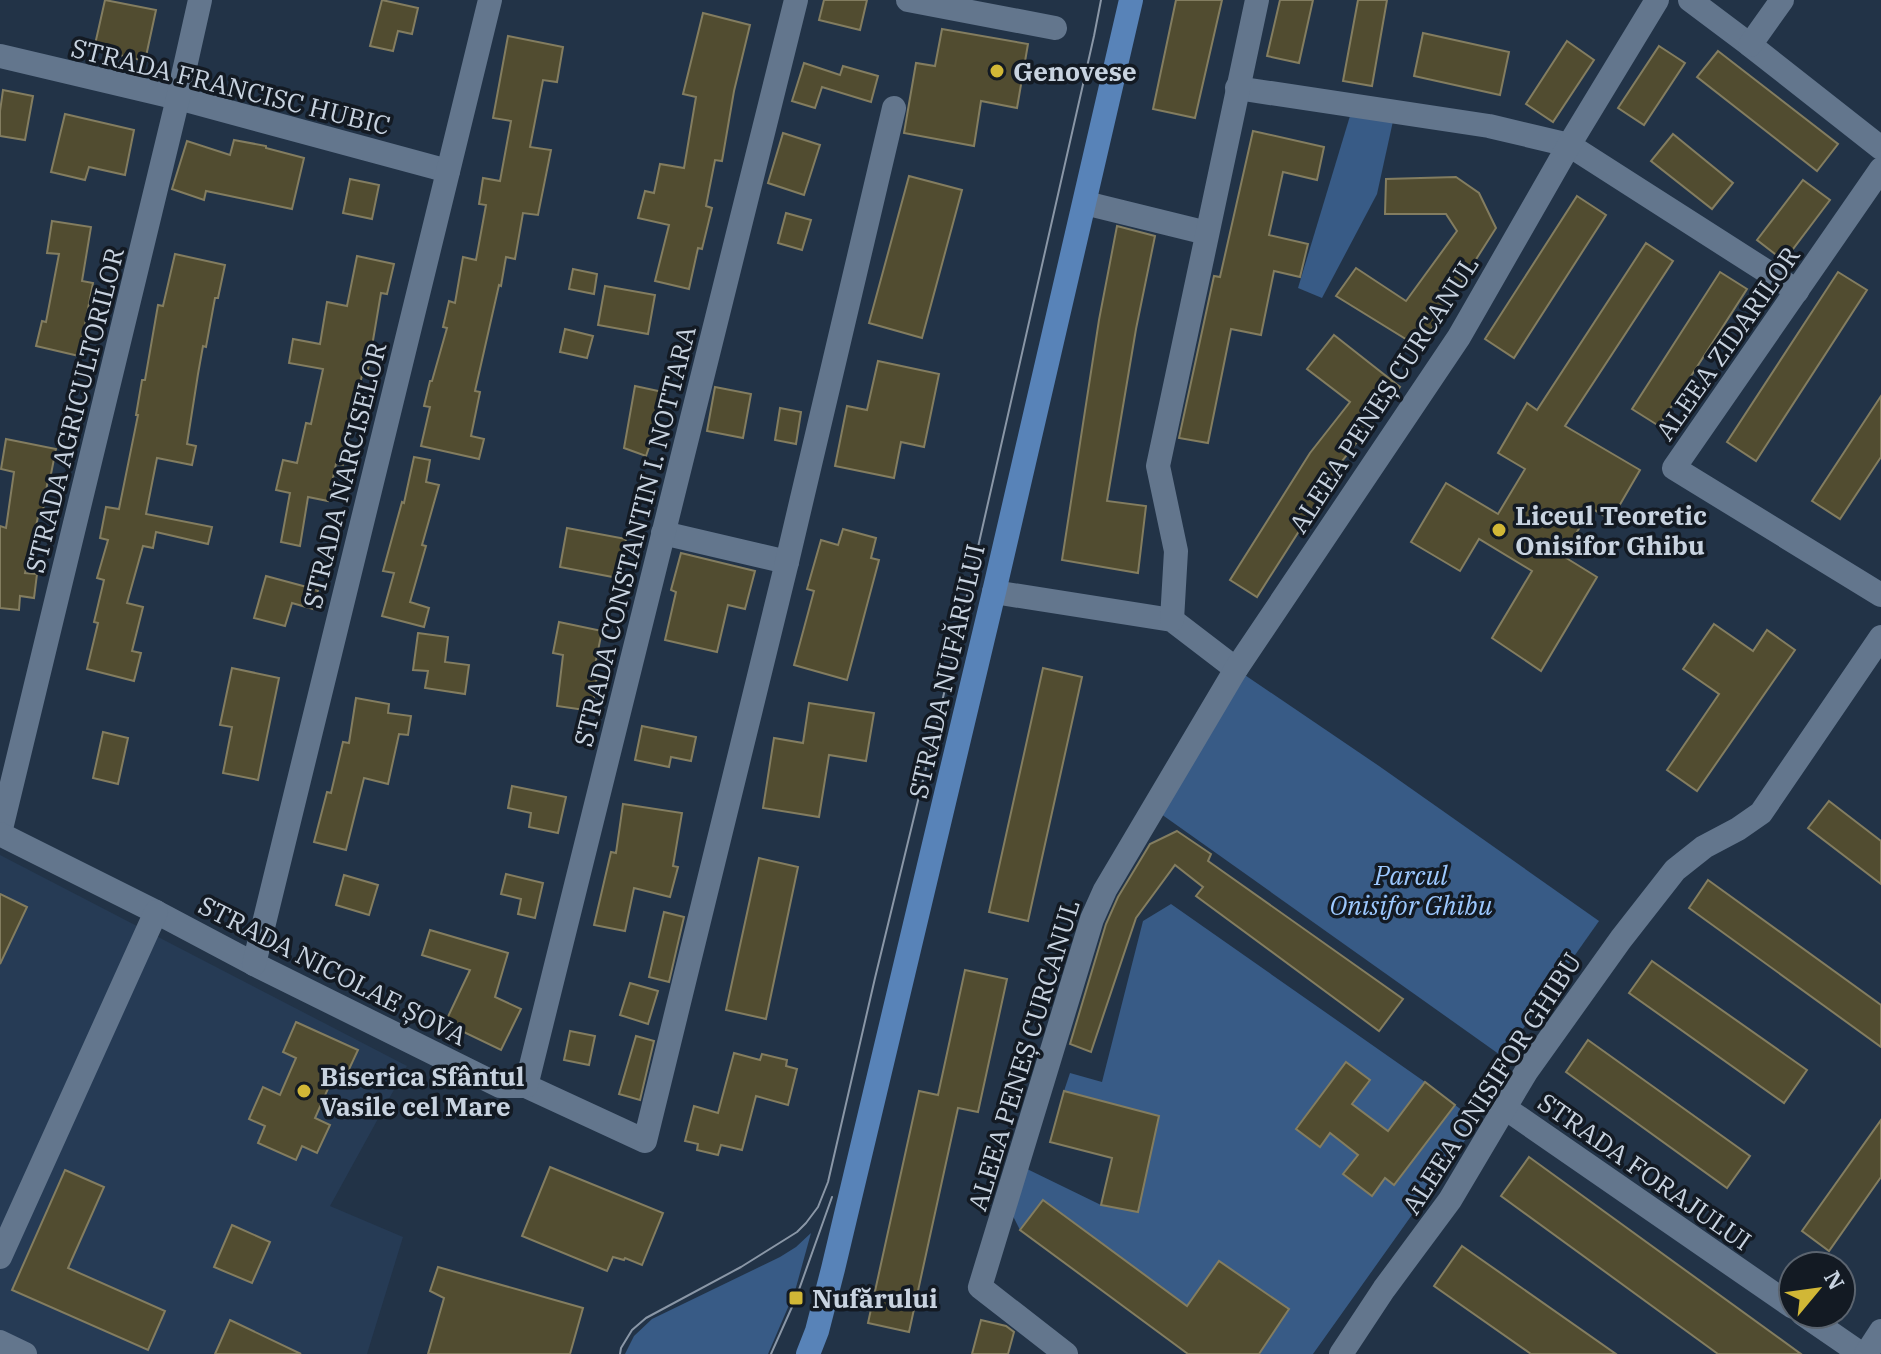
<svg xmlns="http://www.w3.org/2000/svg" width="1881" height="1354" font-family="'IBM Plex Serif',serif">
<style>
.built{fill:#263b55}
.green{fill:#385b86}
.building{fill:#514c30;stroke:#837d60;stroke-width:2}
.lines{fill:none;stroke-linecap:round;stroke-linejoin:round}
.minor{stroke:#63768d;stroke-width:24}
.major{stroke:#5883b8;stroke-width:24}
.tram{stroke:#8a97a7;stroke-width:2}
.poi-dot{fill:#d1b736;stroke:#131a23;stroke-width:3}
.labels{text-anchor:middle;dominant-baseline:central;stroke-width:7;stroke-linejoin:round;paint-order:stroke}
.poi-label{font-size:26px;font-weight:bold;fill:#c8d3e0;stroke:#131a23;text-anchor:start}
.street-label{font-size:26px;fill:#c8d3e0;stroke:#131a23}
.park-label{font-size:26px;font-style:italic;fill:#9dc9ff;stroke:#131a23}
</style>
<rect width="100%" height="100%" fill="#223347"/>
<path class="built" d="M0 855 407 1066 330 1206 403 1237 367 1354H0Z"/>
<g class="green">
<path d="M1353 106 1395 112 1377 194 1322 298 1298 288Z"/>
<path d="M1236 669 1379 766 1599 921 1503 1057 1154 809Z"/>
<path d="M1171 904 1425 1082 1388 1131 1352 1104 1370 1081 1346 1063 1296 1128 1319 1147 1330 1133 1358 1155 1344 1174 1372 1195 1385 1178 1394 1184 1455 1105 1478 1122 1313 1354H1252L1043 1200 1020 1230 1013 1216 1025 1168 1101 1205 1138 1212 1159 1116 1064 1091 1070 1073 1102 1082 1143 921Z"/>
<path d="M811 1233 795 1291 768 1354H625L634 1336 652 1319 780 1257 796 1247Z"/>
</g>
<g class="building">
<path d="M105 0 156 10 145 61 94 49Z"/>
<path d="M382 0 418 8 412 34 398 31 393 51 370 46Z"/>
<path d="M824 0H867L860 30 819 20Z"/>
<path d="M1176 0H1222L1195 118 1153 109Z"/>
<path d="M1280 0H1313L1299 63 1267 56Z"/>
<path d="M1358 0H1387L1372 86 1343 81Z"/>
<path d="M703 13 750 25 734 91 722 161 715 160 706 206 712 208 702 249 698 248 689 289 655 281 669 225 638 218 645 191 654 193 660 164 684 168 696 97 683 94Z"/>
<path d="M942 29 1028 44 1017 108 981 101 974 146 904 133 916 63 935 66Z"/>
<path d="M1423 33 1509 52 1500 95 1414 76Z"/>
<path d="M508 36 563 47 557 82 543 80 530 147 551 150 538 215 523 213 515 259 506 257 501 286 499 285 475 391 480 392 471 436 484 439 479 459 421 446 430 407 424 406 430 381H432L447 328 443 327 449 301 455 303 463 257 476 260 486 205 479 204 483 178 500 181 511 121 493 118Z"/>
<path d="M1567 41 1594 60 1553 122 1526 104Z"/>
<path d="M1659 46 1685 63 1644 125 1618 108Z"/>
<path d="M1718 51 1838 144 1817 171 1697 77Z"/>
<path d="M804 63 840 75 843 66 878 76 871 102 822 87 815 108 792 101Z"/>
<path d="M3 90 33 96 25 140 0 136V111Z"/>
<path d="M65 114 134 130 125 175 89 167 85 180 51 172Z"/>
<path d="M1253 131 1324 147 1317 180 1283 172 1269 235 1308 244 1300 277 1274 271 1261 335 1231 329 1208 443 1179 438 1214 276 1220 277Z"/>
<path d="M783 133 820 145 804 195 768 183Z"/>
<path d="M1673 134 1733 183 1712 209 1651 161Z"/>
<path d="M234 140 266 146V148L304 158 292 209 206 191 204 200 172 189 187 141 230 155Z"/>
<path d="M909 176 962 190 922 338 869 323Z"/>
<path d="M1456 177 1479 193 1496 228 1424 341H1409L1336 296 1356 268 1406 301 1457 231 1446 214H1385L1386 179Z"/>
<path d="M350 179 379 185 372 219 343 213Z"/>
<path d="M1803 180 1830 200 1784 261 1757 240Z"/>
<path d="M1577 196 1606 215 1514 358 1485 339Z"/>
<path d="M786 213 811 220 802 250 778 243Z"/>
<path d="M52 221 91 227 82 281 93 283 79 356 36 346 42 321 46 322 59 254 47 253Z"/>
<path d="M1117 226 1155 236 1136 329 1107 501 1146 506 1138 573 1062 560 1099 320Z"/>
<path d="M1646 243 1673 261 1565 426 1640 470 1611 520 1591 508 1563 556 1597 577 1541 671 1492 638 1532 571 1479 539 1460 571 1411 542 1446 483 1498 514 1525 469 1498 453 1527 403 1537 410Z"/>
<path d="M175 254 225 265 218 298H215L206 347 203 346 198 374 187 444 196 446 192 465 157 458 146 514 212 527 208 544 156 532 153 548 143 546 127 603 143 607 132 651 141 653 134 681 87 669 98 623 94 622 104 580 97 578 108 540 100 538 106 507 119 509 138 415H136L142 380H145L158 305 163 306Z"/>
<path d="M357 256 394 264 387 294 381 293 367 376 362 375 343 465 336 464 328 501 308 497 300 546 281 542 290 493 276 490 283 460 297 463 306 423 311 424 323 369 289 363 293 339 320 344 327 302 347 306Z"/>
<path d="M573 269 597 274 594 294 569 289Z"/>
<path d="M1720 272 1747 289 1659 426 1632 409Z"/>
<path d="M1838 272 1867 290 1756 461 1727 442Z"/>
<path d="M605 286 655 295 648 334 598 325Z"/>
<path d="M565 329 593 336 587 358 560 352Z"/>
<path d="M1334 335 1400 387 1336 469 1338 470 1257 597 1230 580 1310 453 1350 402 1307 369Z"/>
<path d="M878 361 939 374 924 447 901 442 894 478 835 466 847 406 867 410Z"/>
<path d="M635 386 663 392 657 424 646 456 624 448Z"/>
<path d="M715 387 751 394 743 438 707 431Z"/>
<path d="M1881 396V457L1840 519 1812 501Z"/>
<path d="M780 408 801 412 796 444 775 440Z"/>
<path d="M6 439 56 449 50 479H48L42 517H38L25 573 37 574 34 598 20 596 19 610 0 608V526L6 528 14 472 1 469Z"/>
<path d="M414 457 430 460 426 482 439 485 422 545 426 546 410 602 429 608 424 627 382 616 394 573 383 571 402 502 404 503Z"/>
<path d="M567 528 626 539 618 578 560 567Z"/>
<path d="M843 529 876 538 871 558 879 560 847 680 794 665 814 591 807 589 821 540 838 545Z"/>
<path d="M681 553 755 571 745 609 728 605 717 652 665 640 676 592 671 590Z"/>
<path d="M266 576 318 590 313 609 292 603 285 626 254 618Z"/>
<path d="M559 622 602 631 593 675 597 676 592 711 557 706 563 655 553 653Z"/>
<path d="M1714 624 1753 651 1767 630 1795 650 1697 791 1667 770 1719 694 1683 669Z"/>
<path d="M418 633 448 637 445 662 469 665 465 694 425 688 428 671 413 670Z"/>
<path d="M232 668 279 678 258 780 223 773 232 727 220 725Z"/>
<path d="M1043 668 1082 677 1028 921 989 912Z"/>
<path d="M356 698 389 704 388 713 411 716 408 735 399 734 388 784 364 778 346 850 314 842 327 792 331 793 343 742 349 743Z"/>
<path d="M809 703 874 713 866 761 829 755 819 817 763 808 774 738 803 743Z"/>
<path d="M642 726 696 737 691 761 671 757 669 767 635 760Z"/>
<path d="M103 732 128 738 118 784 93 778Z"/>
<path d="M512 786 566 797 558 833 529 827 531 813 508 808Z"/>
<path d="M1829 801 1881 841V884L1808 828Z"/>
<path d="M623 804 682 813 673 866 678 867 670 897 634 888 625 931 594 925 611 852 616 853Z"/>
<path d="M1177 831 1211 854 1208 861 1403 999 1379 1031 1196 896 1203 887 1175 865 1136 918 1091 1052 1070 1044 1106 924 1118 897 1150 844Z"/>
<path d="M759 858 798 867 766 1019 726 1010Z"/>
<path d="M506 874 543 883 535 918 518 914 521 899 501 894Z"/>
<path d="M344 875 378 885 369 915 336 905Z"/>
<path d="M1708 880 1881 1005V1047L1689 908Z"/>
<path d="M0 894 27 907 0 964Z"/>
<path d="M664 912 684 917 669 982 649 977Z"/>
<path d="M430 930 508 953 495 997 521 1009 501 1050 445 1023 470 970 422 955Z"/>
<path d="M1652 961 1807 1070 1784 1103 1629 993Z"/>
<path d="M965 970 1007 979 978 1112 958 1108 909 1332 868 1323 919 1091 938 1095Z"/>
<path d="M630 983 658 991 648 1024 620 1015Z"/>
<path d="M296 1022 358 1050 344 1080 334 1075 315 1118 330 1125 317 1153 302 1146 296 1160 258 1143 265 1126 249 1119 263 1087 280 1095 296 1058 283 1052Z"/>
<path d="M570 1031 595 1036 589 1065 564 1060Z"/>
<path d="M636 1036 654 1041 640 1100 619 1094Z"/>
<path d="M1588 1040 1750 1156 1727 1188 1566 1072Z"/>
<path d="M734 1053 760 1060 762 1054 787 1060 786 1066 797 1069 788 1105 756 1096 742 1150 721 1145 718 1155 697 1150 698 1144 685 1141 694 1106 718 1113Z"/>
<path d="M1346 1062 1370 1080 1352 1104 1388 1131 1425 1082 1455 1105 1394 1185 1385 1178 1372 1196 1343 1174 1358 1155 1330 1133 1320 1147 1296 1129Z"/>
<path d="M1064 1091 1159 1116 1138 1212 1101 1205 1112 1158 1050 1142Z"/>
<path d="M1881 1120V1177L1829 1251 1802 1231Z"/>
<path d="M1529 1157 1801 1354H1718L1501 1196Z"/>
<path d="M550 1167 663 1213 642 1265 625 1258 624 1260 613 1257 607 1271 522 1236Z"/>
<path d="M65 1170 104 1187 68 1268 165 1311 148 1350 12 1290Z"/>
<path d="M1043 1200 1187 1306 1219 1261 1289 1309 1259 1354H1188L1020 1230Z"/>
<path d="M232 1225 270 1242 252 1283 214 1267Z"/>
<path d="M1462 1246 1616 1354H1531L1434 1286Z"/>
<path d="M438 1267 583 1308 570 1354H428L444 1298 430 1291Z"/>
<path d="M230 1320 301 1354H215Z"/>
<path d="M981 1320 1006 1326 1014 1332 1008 1354H972Z"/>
</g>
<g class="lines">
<g class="minor">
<path d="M908 0 1055 28"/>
<path d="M1690 0 1750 45 1881 148"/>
<path d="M1750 45 1782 0"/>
<path d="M0 56 178 98 448 171"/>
<path d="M1237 88 1489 126 1569 145 1797 291"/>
<path d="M1881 169 1674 468 1881 595"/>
<path d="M1085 203 1207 233"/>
<path d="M663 533 787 562"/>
<path d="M994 592 1172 620 1236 669"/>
<path d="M1172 620 1176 551 1158 466 1257 0"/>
<path d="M0 833 178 98 200 0"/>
<path d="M0 834 156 912 254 964 500 1086H526L645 1141 787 562 894 108"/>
<path d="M254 964 490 0"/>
<path d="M526 1086 796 0"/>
<path d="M1505 1108 1793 1307"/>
<path d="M0 1257 156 912"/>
<path d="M1803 1314 1861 1354"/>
<path d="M0 1342 25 1354"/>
<path d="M1066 1354 980 1287 1092 919 1105 890 1236 669 1459 337 1569 145 1657 0"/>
<path d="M1341 1354 1384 1289 1450 1200 1526 1072 1621 939 1675 870 1704 847 1738 829 1761 813 1881 637"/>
<path d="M1866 1354 1881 1331"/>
</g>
<path class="major" d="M808 1354 817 1331 833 1269 994 592 1131 0"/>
<g class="tram">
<path d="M620 1354 621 1348 632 1330 646 1318 741 1267 797 1232 806 1223 818 1207 828 1182 875 978 956 644 1094 36 1101 0"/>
<path d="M771 1354 796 1298 832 1197"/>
</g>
</g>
<g class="poi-dot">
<circle cx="997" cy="71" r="8"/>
<circle cx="1499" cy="530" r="8"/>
<circle cx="304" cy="1091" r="8"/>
<rect x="788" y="1290" width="16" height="16" rx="4"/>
</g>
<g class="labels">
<g class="poi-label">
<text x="1013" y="71">Genovese</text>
<text x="1515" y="515">Liceul Teoretic<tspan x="1515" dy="30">Onisifor Ghibu</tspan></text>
<text x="320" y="1076">Biserica Sfântul<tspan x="320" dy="30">Vasile cel Mare</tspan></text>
<text x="812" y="1298">Nufărului</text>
</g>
<g class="street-label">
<text transform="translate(231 86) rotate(14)">STRADA FRANCISC HUBIC</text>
<text transform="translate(1727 343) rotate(-55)">ALEEA ZIDARILOR</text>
<text transform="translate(1383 394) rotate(-57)">ALEEA PENEȘ CURCANUL</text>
<text transform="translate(74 410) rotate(-76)">STRADA AGRICULTORILOR</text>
<text transform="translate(344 475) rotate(-76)">STRADA NARCISELOR</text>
<text transform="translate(634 536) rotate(-76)">STRADA CONSTANTIN I. NOTTARA</text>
<text transform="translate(946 671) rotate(-77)">STRADA NUFĂRULUI</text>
<text transform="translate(333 970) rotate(27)">STRADA NICOLAE ȘOVA</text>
<text transform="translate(1023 1055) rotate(-73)">ALEEA PENEȘ CURCANUL</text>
<text transform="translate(1491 1083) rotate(-57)">ALEEA ONISIFOR GHIBU</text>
<text transform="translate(1645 1171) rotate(35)">STRADA FORAJULUI</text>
</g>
<g class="park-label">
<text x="1411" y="875">Parcul<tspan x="1411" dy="30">Onisifor Ghibu</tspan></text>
</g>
</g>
<g transform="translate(1817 1290) rotate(61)"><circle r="38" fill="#131a23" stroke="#5b646f" stroke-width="2"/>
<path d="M0-6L14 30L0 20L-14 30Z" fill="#d1b736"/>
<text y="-12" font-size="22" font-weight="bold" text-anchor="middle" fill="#c8d3e0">N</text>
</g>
</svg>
